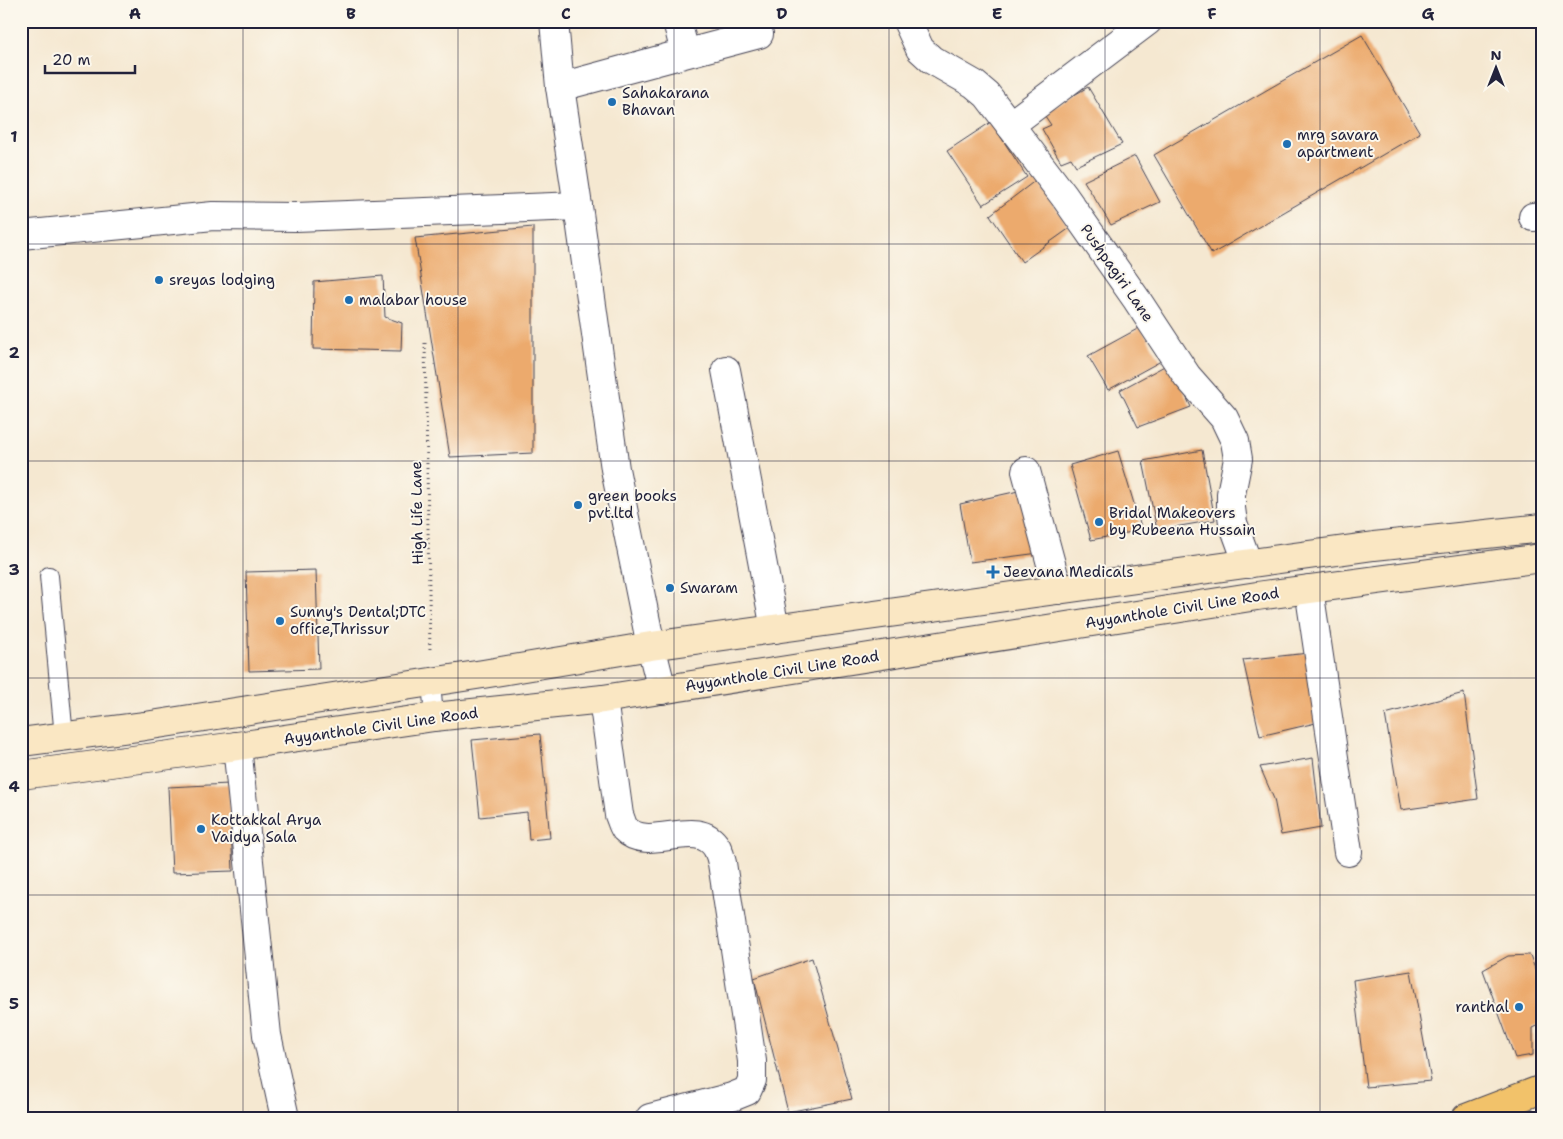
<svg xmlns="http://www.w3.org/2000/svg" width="1563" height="1139" font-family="'Shantell Sans',sans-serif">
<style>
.building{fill:#ecaa6d}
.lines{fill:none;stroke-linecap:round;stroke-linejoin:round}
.lane-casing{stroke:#424052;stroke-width:20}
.street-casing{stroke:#424052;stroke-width:30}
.secondary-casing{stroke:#424052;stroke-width:30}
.primary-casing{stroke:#424052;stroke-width:30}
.path{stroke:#424052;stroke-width:3;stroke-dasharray:1 4;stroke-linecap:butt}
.lane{stroke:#fff;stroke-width:18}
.street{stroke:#fff;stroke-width:28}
.secondary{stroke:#fae7c3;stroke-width:28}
.primary{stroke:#f2c26a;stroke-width:28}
.grid{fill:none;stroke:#22223b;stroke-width:1;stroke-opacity:0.55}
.poi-dot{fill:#1f6fb2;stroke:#fbf7ec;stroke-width:2}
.labels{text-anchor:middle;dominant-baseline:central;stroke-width:4;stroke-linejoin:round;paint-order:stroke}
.poi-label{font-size:15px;fill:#22223b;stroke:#fbf7ec;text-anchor:start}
.street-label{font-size:15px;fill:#22223b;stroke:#fbf7ec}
.neatline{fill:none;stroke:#22223b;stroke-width:2}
.grid-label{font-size:16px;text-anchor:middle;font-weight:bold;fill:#22223b}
</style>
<rect width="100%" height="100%" fill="#fbf7ec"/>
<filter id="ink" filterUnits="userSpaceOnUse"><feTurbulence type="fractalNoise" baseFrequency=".02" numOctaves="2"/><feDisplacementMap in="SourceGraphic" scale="10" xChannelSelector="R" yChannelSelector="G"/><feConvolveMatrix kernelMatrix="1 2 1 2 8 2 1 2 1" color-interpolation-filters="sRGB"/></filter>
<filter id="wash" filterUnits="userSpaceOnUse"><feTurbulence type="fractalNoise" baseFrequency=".0096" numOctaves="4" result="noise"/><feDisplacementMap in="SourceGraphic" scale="20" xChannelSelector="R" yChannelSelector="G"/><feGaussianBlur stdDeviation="1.12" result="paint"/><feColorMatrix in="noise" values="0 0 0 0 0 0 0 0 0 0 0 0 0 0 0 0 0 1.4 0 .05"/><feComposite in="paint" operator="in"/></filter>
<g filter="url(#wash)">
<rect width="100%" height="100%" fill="#f5e8d1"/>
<g id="blocks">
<g class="building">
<path d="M1362 35 1420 133 1212 254 1154 155Z"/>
<path d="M1088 87 1122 144 1076 166 1071 158 1061 162 1042 129 1051 125 1043 113Z"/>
<path d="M991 122 1027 177 983 205 947 151Z"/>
<path d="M1135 156 1160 202 1111 225 1084 181Z"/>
<path d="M1036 180 1070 228 1022 262 990 215Z"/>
<path d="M533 227V453L450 457 415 238Z"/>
<path d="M383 276 385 317 402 323 401 351 313 349 314 282Z"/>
<path d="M1141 327 1161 361 1108 390 1088 356Z"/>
<path d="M1170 363 1191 407 1138 427 1120 390Z"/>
<path d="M1202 450 1215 520 1157 530 1143 461Z"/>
<path d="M1118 451 1142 530 1091 540 1070 465Z"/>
<path d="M1023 490 1039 553 970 562 960 504Z"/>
<path d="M316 570 319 669 249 671 246 572Z"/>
<path d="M1309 653 1320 722 1260 736 1243 660Z"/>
<path d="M1464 693 1478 799 1401 810 1385 714Z"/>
<path d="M540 734 550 838 529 840 527 812 480 817 472 740Z"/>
<path d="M1313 758 1321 828 1281 835 1274 799 1260 767Z"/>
<path d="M229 784 233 871 172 873 168 787Z"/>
<path d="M1530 955 1542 989V1024L1533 1028V1055L1515 1058 1483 970 1508 956Z"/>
<path d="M812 958 852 1099 788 1112 754 978Z"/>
<path d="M1411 971 1431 1081 1366 1087 1353 980Z"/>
</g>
</g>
</g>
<g filter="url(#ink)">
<use href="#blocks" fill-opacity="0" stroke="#424052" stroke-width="1"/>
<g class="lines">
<defs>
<g id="lane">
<path d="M49 576 64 737"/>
<path d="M431 682 434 717"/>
</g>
<g id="street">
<path d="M554 21 560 87 578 206 615 469 651 646 662 690"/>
<path d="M677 21 685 53 560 87 759 34"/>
<path d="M907 21 920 49 932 60 974 84 987 95 1064 196 1137 300 1187 376 1224 418 1235 441 1238 459 1231 494V508L1233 523 1248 564"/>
<path d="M1010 125 1148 21"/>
<path d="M1533 217 1542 216"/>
<path d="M21 235 213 216 296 217 578 206"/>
<path d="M726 370 775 629"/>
<path d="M1026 471 1058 590"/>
<path d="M1309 589 1348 852"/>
<path d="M603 699 619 815C621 819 622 825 625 829 649 854 698 815 717 848 719 852 721 858 722 863L752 1061V1080L747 1091 732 1097 650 1118"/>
<path d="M237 746 267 1035 285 1118"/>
</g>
<g id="secondary">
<path d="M21 742 145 726 483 674 651 646 1374 546 1542 528"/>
<path d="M21 775 237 746 434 717 603 699 1257 596 1542 558"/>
</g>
<path id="primary" d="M1466 1118 1542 1089"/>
</defs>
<use href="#lane" class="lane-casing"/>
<use href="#street" class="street-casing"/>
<use href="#secondary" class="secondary-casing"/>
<use href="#primary" class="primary-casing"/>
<path class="path" d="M425 343 430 652"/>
<use href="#lane" class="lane"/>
<use href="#street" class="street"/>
<use href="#secondary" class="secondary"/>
<use href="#primary" class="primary"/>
</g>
</g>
<path class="grid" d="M243 21V1118M458 21V1118M674 21V1118M889 21V1118M1105 21V1118M1320 21V1118M21 244H1542M21 461H1542M21 678H1542M21 895H1542"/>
<g class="poi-dot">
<circle cx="612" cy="102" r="5"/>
<circle cx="1287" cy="144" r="5"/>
<circle cx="159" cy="280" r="5"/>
<circle cx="349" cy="300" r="5"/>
<circle cx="578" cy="505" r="5"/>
<circle cx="1099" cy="522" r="5"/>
<path d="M990.5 564.5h5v5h5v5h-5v5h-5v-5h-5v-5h5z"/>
<circle cx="670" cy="588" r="5"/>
<circle cx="280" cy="621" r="5"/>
<circle cx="201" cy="829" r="5"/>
<circle cx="1519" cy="1007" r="5"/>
</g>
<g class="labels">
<g class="poi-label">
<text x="622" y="93">Sahakarana<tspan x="622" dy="17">Bhavan</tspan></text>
<text x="1297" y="135">mrg savara<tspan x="1297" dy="17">apartment</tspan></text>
<text x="169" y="280">sreyas lodging</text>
<text x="359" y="300">malabar house</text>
<text x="588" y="496">green books<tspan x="588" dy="17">pvt.ltd</tspan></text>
<text x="1109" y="513">Bridal Makeovers<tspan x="1109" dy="17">by Rubeena Hussain</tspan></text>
<text x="1003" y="572">Jeevana Medicals</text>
<text x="680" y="588">Swaram</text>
<text x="290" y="612">Sunny's Dental;DTC<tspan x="290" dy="17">office,Thrissur</tspan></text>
<text x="211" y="820">Kottakkal Arya<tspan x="211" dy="17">Vaidya Sala</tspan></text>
<text x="1509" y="1007" text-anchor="end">ranthal</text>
</g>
<g class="street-label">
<text transform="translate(1117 273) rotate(55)">Pushpagiri Lane</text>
<text transform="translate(417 513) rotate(-91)">High Life Lane</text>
<text transform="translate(1182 608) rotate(-9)">Ayyanthole Civil Line Road</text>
<text transform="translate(782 671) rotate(-9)">Ayyanthole Civil Line Road</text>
<text transform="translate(381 726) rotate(-8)">Ayyanthole Civil Line Road</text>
</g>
</g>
<rect width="1563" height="1139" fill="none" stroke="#fbf7ec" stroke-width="55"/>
<g transform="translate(1496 68)" stroke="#fbf7ec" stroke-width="4" paint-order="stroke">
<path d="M0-4L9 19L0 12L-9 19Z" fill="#22223b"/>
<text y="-8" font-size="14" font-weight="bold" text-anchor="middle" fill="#22223b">N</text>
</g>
<path d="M45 65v8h90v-8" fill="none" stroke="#22223b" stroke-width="2.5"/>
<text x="52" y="65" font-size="15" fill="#22223b" stroke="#fbf7ec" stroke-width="4" paint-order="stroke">20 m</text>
<rect x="28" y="28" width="1508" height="1084" class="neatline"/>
<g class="grid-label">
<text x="135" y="19">A</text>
<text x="351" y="19">B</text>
<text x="566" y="19">C</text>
<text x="782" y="19">D</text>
<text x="997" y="19">E</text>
<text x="1212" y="19">F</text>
<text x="1428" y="19">G</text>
<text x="14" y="142">1</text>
<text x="14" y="358">2</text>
<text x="14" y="575">3</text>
<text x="14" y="792">4</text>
<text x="14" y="1009">5</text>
</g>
</svg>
